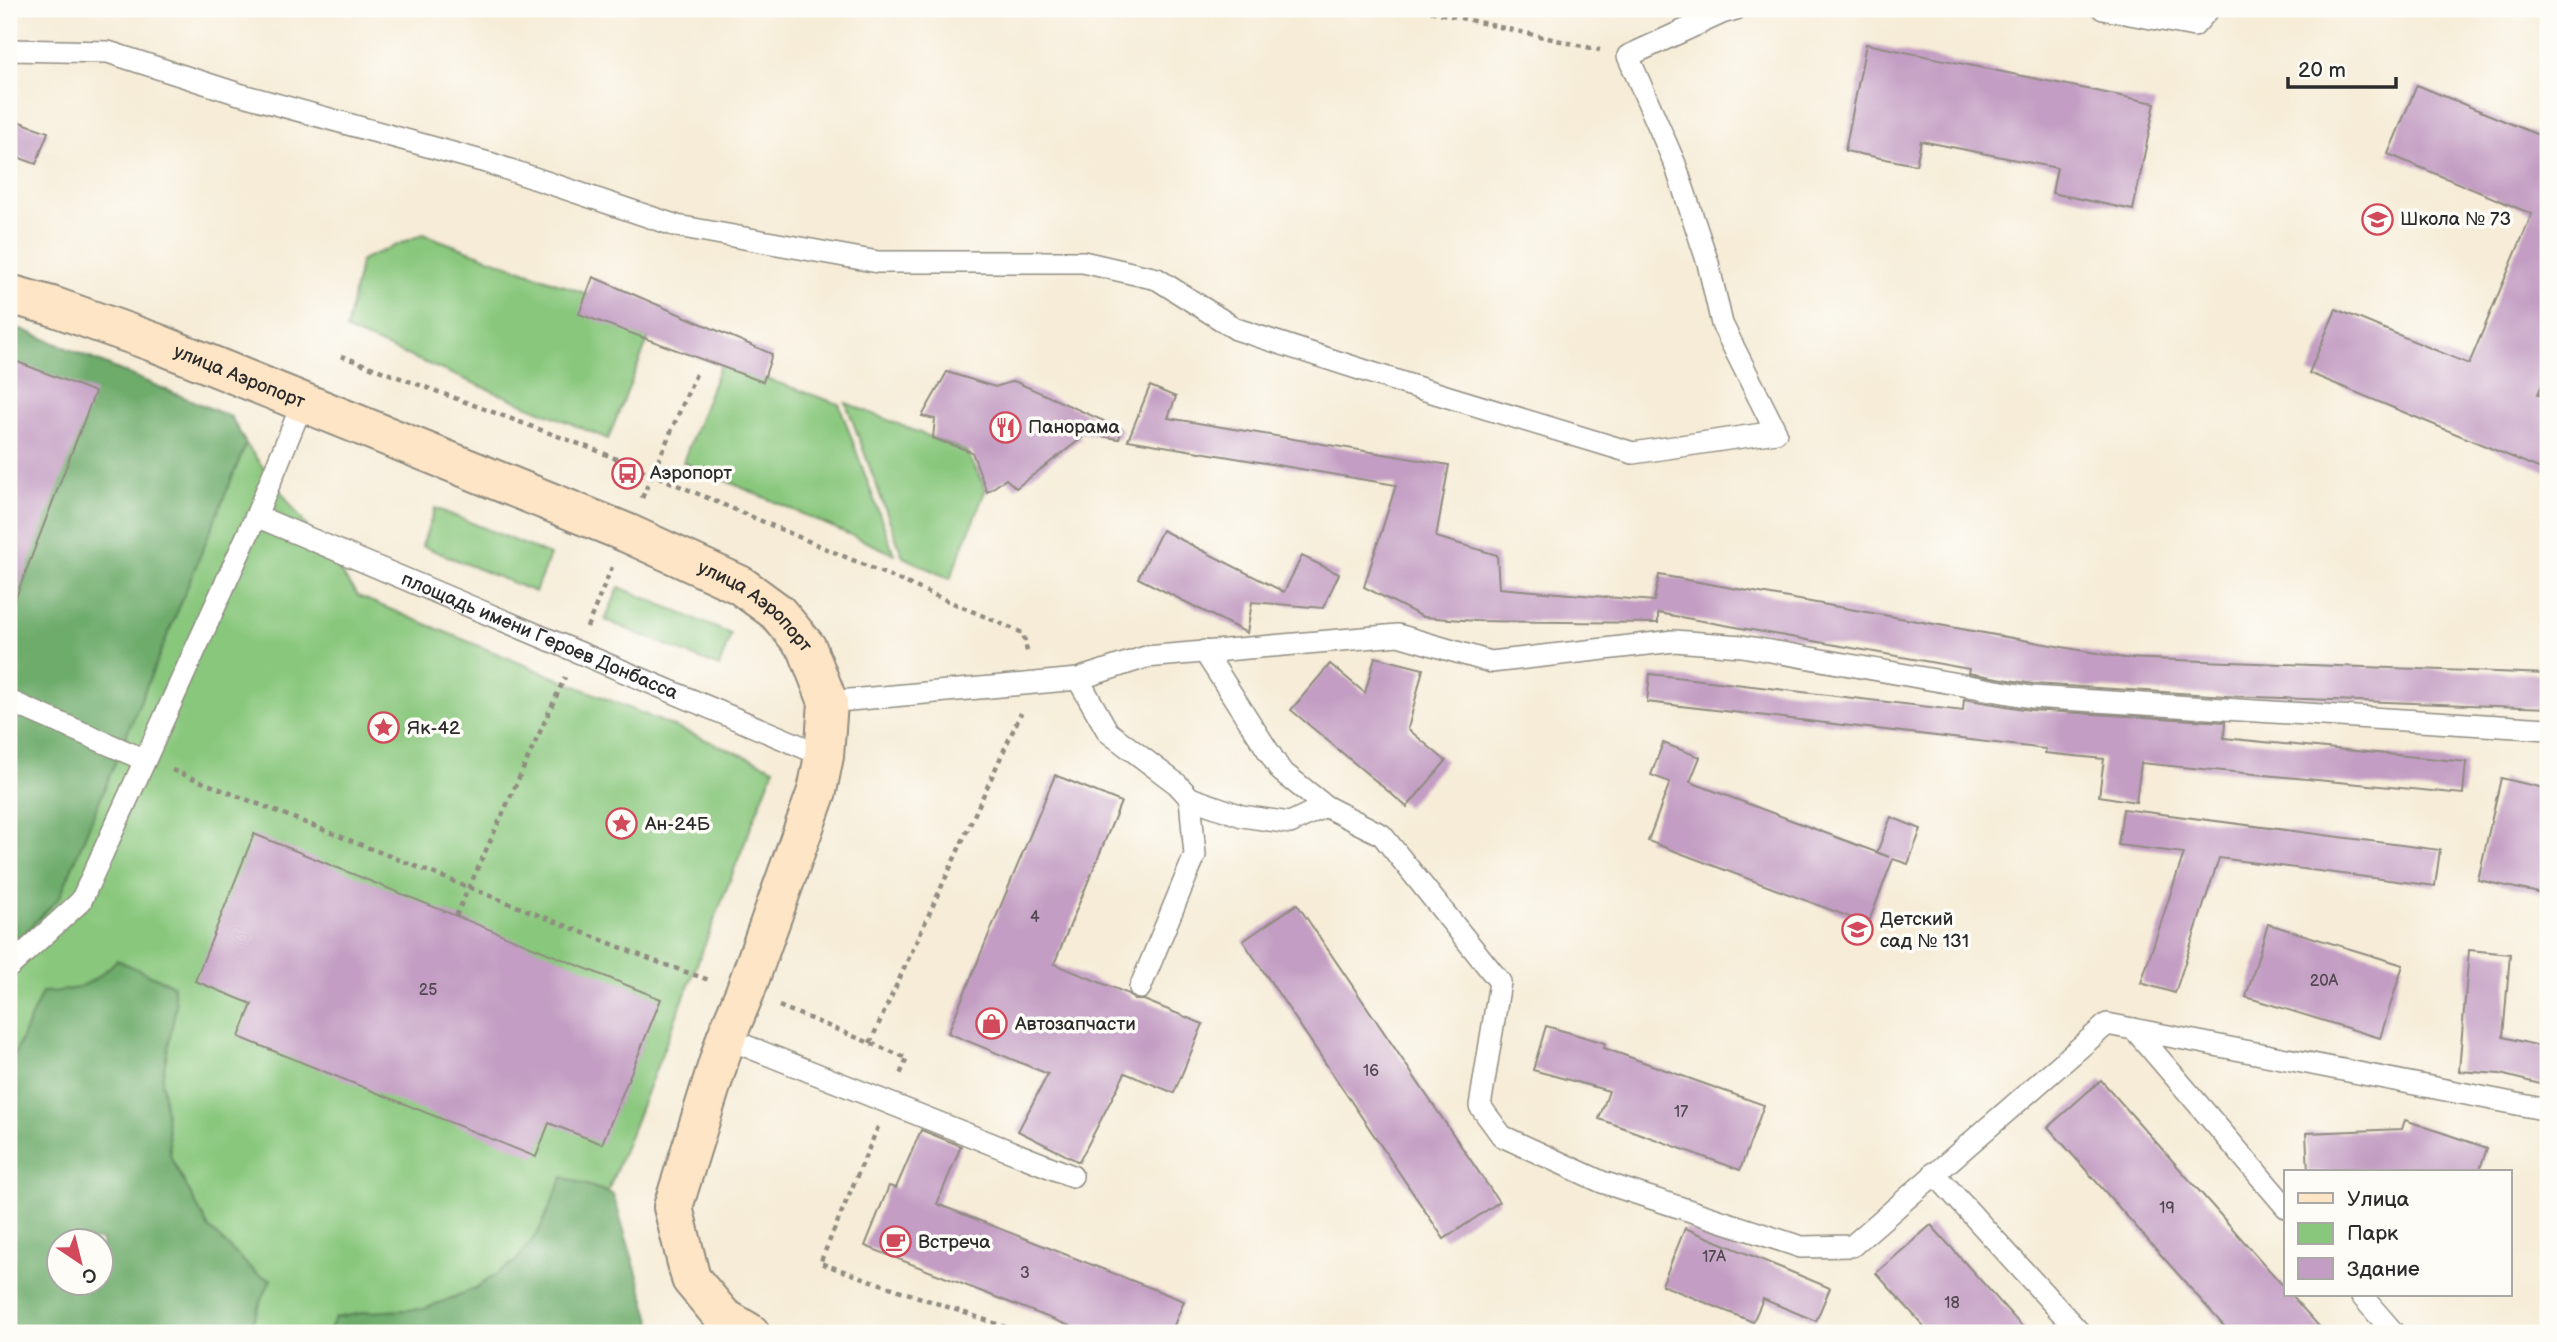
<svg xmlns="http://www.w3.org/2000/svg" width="2557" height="1342" font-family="'Balsamiq Sans',sans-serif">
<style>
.green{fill:#89c77d;stroke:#5a7954;stroke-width:2;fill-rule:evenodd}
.forest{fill:#6eac6c;stroke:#4c6c4c;stroke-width:2;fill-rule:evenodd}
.building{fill:#c39dc3}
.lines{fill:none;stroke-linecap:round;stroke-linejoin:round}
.service-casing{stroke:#908c81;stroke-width:24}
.secondary-casing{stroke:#908c81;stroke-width:42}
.path{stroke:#908c81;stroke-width:4.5;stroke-dasharray:5 5;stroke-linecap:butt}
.service{stroke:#fff;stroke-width:21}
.secondary{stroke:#fde5c5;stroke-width:38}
.labels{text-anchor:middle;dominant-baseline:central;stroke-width:7;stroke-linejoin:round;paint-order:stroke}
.number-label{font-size:16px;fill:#514851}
.poi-label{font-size:19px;fill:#2b2b2b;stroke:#fdfcf7;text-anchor:start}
.street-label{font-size:19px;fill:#2b2b2b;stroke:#fdfcf7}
</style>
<rect width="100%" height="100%" fill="#fdfcf7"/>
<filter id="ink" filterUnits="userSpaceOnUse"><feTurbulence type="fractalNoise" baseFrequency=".0143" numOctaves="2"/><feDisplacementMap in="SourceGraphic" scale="14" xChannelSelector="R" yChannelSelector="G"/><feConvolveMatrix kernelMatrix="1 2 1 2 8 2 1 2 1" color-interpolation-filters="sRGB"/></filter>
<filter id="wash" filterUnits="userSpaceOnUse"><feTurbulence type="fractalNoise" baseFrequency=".00686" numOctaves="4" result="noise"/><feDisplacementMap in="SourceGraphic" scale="28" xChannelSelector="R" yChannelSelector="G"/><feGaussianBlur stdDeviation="1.57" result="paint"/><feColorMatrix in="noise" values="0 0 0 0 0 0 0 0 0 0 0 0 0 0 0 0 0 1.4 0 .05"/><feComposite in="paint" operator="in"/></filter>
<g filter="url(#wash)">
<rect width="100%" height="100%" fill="#f6ecd7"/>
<g class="green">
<path d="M423 234 587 294 650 335 608 439 346 330 361 260Z"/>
<path d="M9 329H21L231 417 246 444 358 596 774 768 604 1201 649 1333H9ZM60 1240H102V1282H60Z"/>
<path d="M721 363 839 404 894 554 683 462Z"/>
<path d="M846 403 967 452 986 489 950 579 903 557Z"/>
<path d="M435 508 550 555 535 592 422 546Z"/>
<path d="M619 587 731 634 719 667 605 620Z"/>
</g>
<g class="forest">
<path d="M9 329H21L231 417 246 444 60 897 9 949Z"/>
<path d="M117 960 173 985 176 1005 162 1080 171 1158 209 1228 258 1275 271 1279 248 1333H9V1067L42 992C77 992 92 985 117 960ZM60 1240H102V1282H60Z"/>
<path d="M563 1177 613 1194 655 1333H329L335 1318 368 1312 424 1309 474 1289 516 1261 539 1231Z"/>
</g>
<g id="blocks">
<g class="building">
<path d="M1866 44 2155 103 2133 210 2052 193 2057 168 1921 141 1916 165 1845 151Z"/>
<path d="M2417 85 2548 139V370L2538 394 2548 399V472L2309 373 2336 309 2469 364 2532 214 2388 154Z"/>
<path d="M17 121 48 132 36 164 9 154V144Z"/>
<path d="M593 277 772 354 763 382 579 314Z"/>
<path d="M15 361 95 392 11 610H9V378Z"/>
<path d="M947 372 995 387 1014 381 1122 429 1119 439 1070 431 1082 438 1016 488 1006 479 987 492 972 452 933 438 935 419 922 416Z"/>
<path d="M1150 386 1176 397 1168 418 1449 465 1436 537 1497 555 1499 588 1654 601 1659 575 2124 658 2548 674V708L2227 696 2033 684 1968 673 1969 669 1658 613V623L1476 621 1423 617 1364 587 1396 485 1128 440Z"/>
<path d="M1162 530 1284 592 1302 556 1339 574 1323 608 1252 602 1247 633 1138 578Z"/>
<path d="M1375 657 1423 669 1408 729 1446 761 1407 807 1291 710 1330 664 1365 693Z"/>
<path d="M1650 674 1963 711 1964 699 2030 710 2225 722 2224 738 2466 762 2463 794 2141 763 2136 802 2099 796 2104 759 2045 753 2046 749 1647 702Z"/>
<path d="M1663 743 1700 757 1690 782 1889 857 1877 852 1891 817 1921 829 1908 864 1893 859 1868 924 1648 841 1670 782 1651 775Z"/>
<path d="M1055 775 1121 802 1054 964 1129 994 1134 1000H1144L1203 1024 1174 1093 1125 1073 1079 1162 1018 1131 1048 1074 948 1033Z"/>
<path d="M2501 778 2548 789V895L2478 880Z"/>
<path d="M2123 809 2440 850 2435 886 2219 858 2175 993 2141 983 2184 853 2118 845Z"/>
<path d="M254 834 661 999 602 1144 549 1123 536 1157 239 1037 252 1004 195 981Z"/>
<path d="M1297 904 1499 1202 1444 1239 1243 941Z"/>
<path d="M2268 924 2403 965 2380 1038 2246 997Z"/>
<path d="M2469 950 2510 954 2503 1037 2548 1048V1086L2500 1074 2459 1071Z"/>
<path d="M1546 1026 1605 1043 1604 1048 1764 1105 1740 1170 1599 1119 1609 1091 1533 1070Z"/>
<path d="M2101 1080 2286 1289V1295H2291L2325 1333H2230L2048 1127Z"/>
<path d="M2405 1120 2487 1148 2479 1172H2308L2306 1133 2402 1129Z"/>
<path d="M921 1130 961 1146 937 1204 1184 1301 1171 1333H1088L865 1246 889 1186 896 1188Z"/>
<path d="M1931 1225 2028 1333H1930L1876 1273Z"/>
<path d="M1685 1228 1830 1288 1816 1321 1763 1299 1753 1322 1662 1285Z"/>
</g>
</g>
</g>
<g filter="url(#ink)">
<use href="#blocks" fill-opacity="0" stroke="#908c81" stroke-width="2"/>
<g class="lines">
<defs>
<g id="service">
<path d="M2103 9 2194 26 2209 9"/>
<path d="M9 50 108 52 239 94 489 163 677 226 878 262H1083L1157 279 1236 329 1406 384 1633 453 1776 432 1722 324 1708 263 1675 164 1628 56 1722 13 1736 9"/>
<path id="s1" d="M256 516 824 756"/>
<path d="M1204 651 1281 771 1325 806 1382 835 1500 982 1480 1106 1502 1136 1602 1182 1801 1247 1852 1246 2107 1024 2548 1110"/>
<path d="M1078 679 1108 732 1177 784 1190 798 1195 855 1140 988"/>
<path d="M9 701 145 760"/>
<path d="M828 702 1078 679 1146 657 1398 635 1491 662 1674 641 1742 646 2031 697 2548 729"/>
<path d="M1190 798 1242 816 1290 823 1325 806"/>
<path d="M9 967 81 901 256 516 303 402"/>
<path d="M2134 1029 2286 1207"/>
<path d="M726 1038 1072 1176"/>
<path d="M1934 1173 2080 1333"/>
<path d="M2361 1295 2394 1333"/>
</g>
<g id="secondary">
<path id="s2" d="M9 294 52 306 159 344 627 533 740 585 777 612 807 648 828 702 824 756 817 791 745 992 726 1038 673 1207 691 1279 723 1317 750 1333"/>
</g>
</defs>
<use href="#service" class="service-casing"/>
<use href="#secondary" class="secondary-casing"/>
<g class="path">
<path d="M1421 9 1600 50"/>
<path d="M341 356 598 451 1023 633 1028 656"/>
<path d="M642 498 696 374"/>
<path d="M587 627 612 567"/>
<path d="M172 770 660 963 712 981"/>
<path d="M456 916 565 677"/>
<path d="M779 1006 907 1058 899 1077"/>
<path d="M870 1043 1021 713"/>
<path d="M878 1127 820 1263 1023 1333"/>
</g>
<use href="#service" class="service"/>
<use href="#secondary" class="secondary"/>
</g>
</g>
<defs>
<symbol id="school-ring" viewBox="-11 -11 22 22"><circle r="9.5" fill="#fdfcf7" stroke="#d1495b" stroke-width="1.5"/><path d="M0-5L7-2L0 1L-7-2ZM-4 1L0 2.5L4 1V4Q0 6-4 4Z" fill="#d1495b"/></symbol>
<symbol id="restaurant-ring" viewBox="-11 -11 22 22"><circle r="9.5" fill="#fdfcf7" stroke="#d1495b" stroke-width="1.5"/><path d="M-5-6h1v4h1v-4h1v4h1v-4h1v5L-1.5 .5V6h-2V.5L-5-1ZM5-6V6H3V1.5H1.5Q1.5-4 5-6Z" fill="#d1495b"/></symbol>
<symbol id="bus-ring" viewBox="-11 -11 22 22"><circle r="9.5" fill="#fdfcf7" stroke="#d1495b" stroke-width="1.5"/><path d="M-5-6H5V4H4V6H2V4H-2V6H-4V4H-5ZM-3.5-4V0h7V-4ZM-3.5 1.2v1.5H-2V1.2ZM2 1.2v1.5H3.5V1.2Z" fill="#d1495b"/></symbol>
<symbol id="sight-ring" viewBox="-11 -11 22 22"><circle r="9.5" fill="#fdfcf7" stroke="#d1495b" stroke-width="1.5"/><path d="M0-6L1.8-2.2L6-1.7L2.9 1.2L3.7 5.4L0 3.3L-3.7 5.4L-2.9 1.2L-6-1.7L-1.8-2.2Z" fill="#d1495b"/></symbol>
<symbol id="shop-ring" viewBox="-11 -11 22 22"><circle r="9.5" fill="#fdfcf7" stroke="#d1495b" stroke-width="1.5"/><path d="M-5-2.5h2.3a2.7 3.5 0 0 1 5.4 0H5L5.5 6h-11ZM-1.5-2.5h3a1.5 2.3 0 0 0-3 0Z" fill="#d1495b"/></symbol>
<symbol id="cafe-ring" viewBox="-11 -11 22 22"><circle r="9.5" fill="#fdfcf7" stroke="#d1495b" stroke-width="1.5"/><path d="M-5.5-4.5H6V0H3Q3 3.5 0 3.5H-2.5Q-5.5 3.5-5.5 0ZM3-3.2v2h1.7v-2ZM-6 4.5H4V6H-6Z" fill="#d1495b"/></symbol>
</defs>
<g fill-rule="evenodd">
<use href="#school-ring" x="2360" y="202" width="35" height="35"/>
<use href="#restaurant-ring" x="988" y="410" width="35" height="35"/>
<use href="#bus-ring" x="610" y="456" width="35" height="35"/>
<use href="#sight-ring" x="366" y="710" width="35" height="35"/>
<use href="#sight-ring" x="604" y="806" width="35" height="35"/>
<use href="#school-ring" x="1840" y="912" width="35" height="35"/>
<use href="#shop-ring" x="974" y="1006" width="35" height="35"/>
<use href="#cafe-ring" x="878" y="1224" width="35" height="35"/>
</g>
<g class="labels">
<g class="number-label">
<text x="1035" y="917">4</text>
<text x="2324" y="981">20А</text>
<text x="428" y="990">25</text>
<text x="1371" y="1071">16</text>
<text x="1681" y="1112">17</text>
<text x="2167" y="1208">19</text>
<text x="1714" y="1257">17А</text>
<text x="1025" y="1273">3</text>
<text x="1952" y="1303">18</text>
</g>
<g class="poi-label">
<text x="2400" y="219">Школа № 73</text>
<text x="1028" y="427">Панорама</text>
<text x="650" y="473">Аэропорт</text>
<text x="407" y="728">Як-42</text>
<text x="645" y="824">Ан-24Б</text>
<text x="1880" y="919">Детский<tspan x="1880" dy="22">сад № 131</tspan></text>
<text x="1015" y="1024">Автозапчасти</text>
<text x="918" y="1242">Встреча</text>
</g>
<g class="street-label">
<text stroke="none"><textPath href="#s2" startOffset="245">улица Аэропорт</textPath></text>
<text stroke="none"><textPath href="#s2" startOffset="812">улица Аэропорт</textPath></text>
<text stroke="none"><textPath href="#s1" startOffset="308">площадь имени Героев Донбасса</textPath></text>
</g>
</g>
<rect width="2557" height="1342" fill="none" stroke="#fdfcf7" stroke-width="35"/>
<rect x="2284" y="1170" width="228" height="126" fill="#fdfcf7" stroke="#a9a8a5" stroke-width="2"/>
<rect x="2298" y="1193" width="35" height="10" fill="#fde5c5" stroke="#a9a8a5" stroke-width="2"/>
<text x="2347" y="1206" font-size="21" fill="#2b2b2b">Улица</text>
<rect x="2298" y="1223" width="35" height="21" fill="#89c77d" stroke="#a9a8a5" stroke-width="2"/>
<text x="2347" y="1240" font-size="21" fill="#2b2b2b">Парк</text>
<rect x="2298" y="1258" width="35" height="21" fill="#c39dc3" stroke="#a9a8a5" stroke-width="2"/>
<text x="2347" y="1276" font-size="21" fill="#2b2b2b">Здание</text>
<g transform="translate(80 1262) rotate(145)"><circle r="33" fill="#fdfcf7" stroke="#a9a8a5" stroke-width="2"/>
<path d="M0-5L12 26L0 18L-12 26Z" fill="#d1495b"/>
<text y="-10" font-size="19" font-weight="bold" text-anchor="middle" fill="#2b2b2b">С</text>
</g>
<path d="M2288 77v10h108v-10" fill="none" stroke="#2b2b2b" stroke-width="3.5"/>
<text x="2298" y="77" font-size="21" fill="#2b2b2b" stroke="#fdfcf7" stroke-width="5" paint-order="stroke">20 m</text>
</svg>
